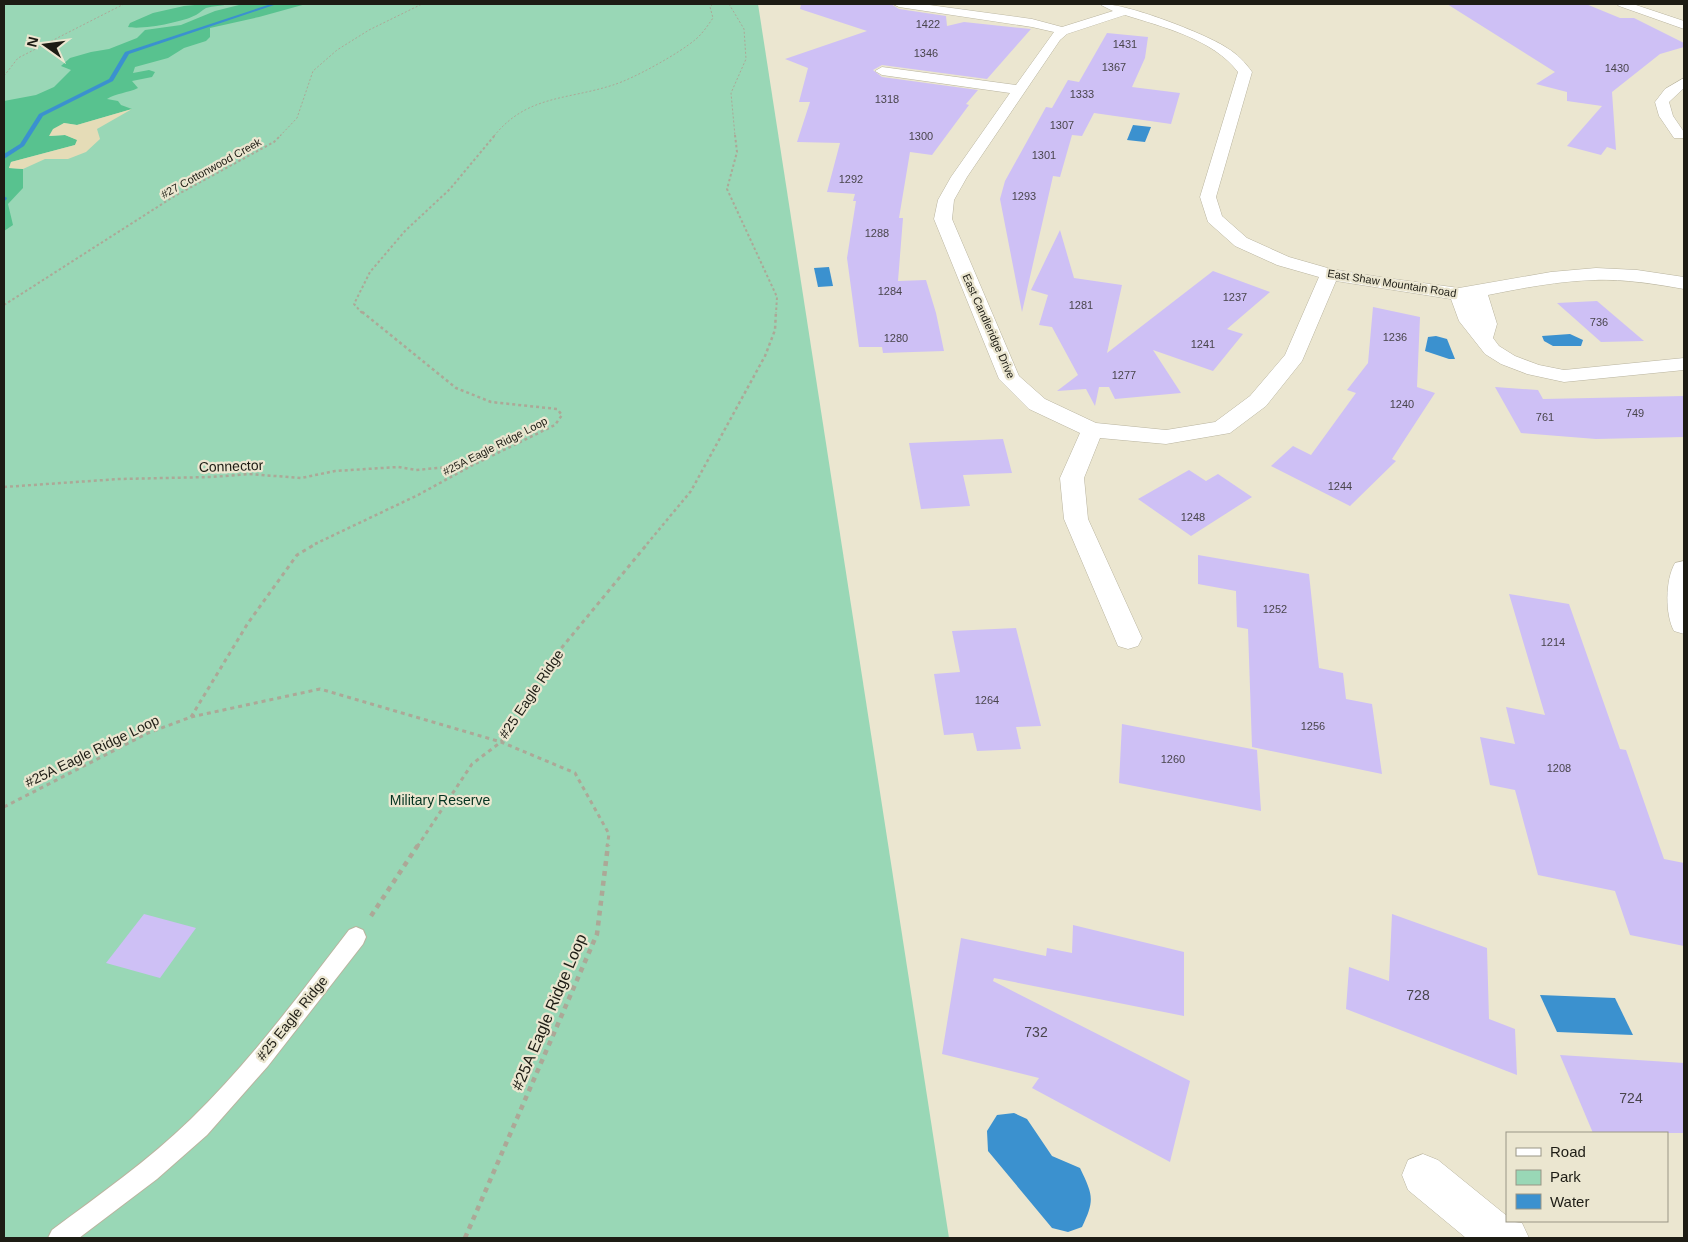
<svg xmlns="http://www.w3.org/2000/svg" width="1688" height="1242" font-family="Helvetica,sans-serif">
<style>
.green{fill:#99d7b6}
.forest{fill:#58c28f}
.sand{fill:#e5dcb7}
.water{fill:#3b91cf}
.lines{fill:none;stroke-linecap:round;stroke-linejoin:round}
.stream{fill:#3b91cf;fill-rule:evenodd}
.building{fill:#cec0f5}
.service-casing{stroke:#b9b49f;stroke-width:2}
.minor-casing{stroke:#b9b49f;stroke-width:1}
.path-far4{stroke:#aca897;stroke-width:1;stroke-dasharray:2 2;stroke-linecap:butt}
.path-far3{stroke:#aca897;stroke-width:2;stroke-dasharray:2.5 2.5;stroke-linecap:butt}
.path-far2{stroke:#aca897;stroke-width:2.5;stroke-dasharray:3 3;stroke-linecap:butt}
.path-far1{stroke:#aca897;stroke-width:3;stroke-dasharray:4 4;stroke-linecap:butt}
.path{stroke:#aca897;stroke-width:4.5;stroke-dasharray:5 5;stroke-linecap:butt}
.service{fill:#fff;fill-rule:evenodd}
.minor{fill:#fff;fill-rule:evenodd}
.labels{text-anchor:middle;dominant-baseline:central;stroke-width:4.5;stroke-linejoin:round;paint-order:stroke}
.number-label{font-size:11px;fill:#49454c}
.far-street-label{font-size:11px;fill:#1d1c14;stroke:#ebe6d0}
.street-label{font-size:14px;fill:#1d1c14;stroke:#ebe6d0}
.park-label{font-size:14px;fill:#043421;stroke:#ebe6d0}
.near-number-label{font-size:14px;fill:#49454c}
.near-street-label{font-size:16px;fill:#1d1c14;stroke:#ebe6d0}
</style>
<rect width="100%" height="100%" fill="#ebe6d0"/>
<path class="green" d="M4 4H758L949 1238H4Z"/>
<g class="forest">
<path d="M205 4H229C222 6 213 6 206 8 202 10 200 13 196 15 183 22 143 30 128 27L130 23 153 13 184 6Z"/>
<path d="M243 4H306L259 17 210 28V37L206 41 184 48 168 58 135 67 133 73 149 70 155 72 152 77 132 81 138 88C128 93 116 93 107 99L118 101 121 105 132 109 77 125 64 123 50 136 65 135 78 140 75 145 11 162 9 168 23 169V188L8 204 13 225 4 231V101L36 95 54 87 71 70 61 66 70 58 91 52 109 49 137 38 145 30 181 25 215 11Z"/>
</g>
<path class="sand" d="M132 109 97 129 100 139 86 152 68 159H45L23 169 9 168 11 162 75 145 77 140 65 135 49 136 53 129 64 123 77 125Z"/>
<g class="water">
<path d="M1133 125 1151 127 1145 142 1127 140Z"/>
<path d="M829 267 833 286 818 287 814 268Z"/>
<path d="M1570 334 1583 340 1581 346H1553L1544 341 1542 336Z"/>
<path d="M1436 336 1447 339 1455 359H1449L1425 351 1428 337Z"/>
<path d="M1540 995 1615 998 1633 1035 1557 1032Z"/>
<path d="M1014 1113 1027 1119 1052 1156 1080 1168C1093 1195 1095 1200 1082 1227L1068 1232 1052 1228 988 1151 987 1131 997 1115Z"/>
</g>
<g class="lines">
<g class="stream">
<path d="M271 4H277L129 54 113 81 43 116 24 146 4 159V154L20 144 39 114 109 79 125 52Z"/>
<path d="M4 196 7 198 6 200 4 201Z"/>
</g>
</g>
<g class="building">
<path d="M801 4H891L899 9 946 16 947 26 964 22 1031 29 987 79 882 65 873 70 882 77 978 90 966 104 969 105 932 155 910 152 899 218H903L898 281 926 280 936 313 944 351 883 353 882 347H859L847 258 856 201H853L855 194 827 192 840 143 797 142 810 102H799L808 68 785 59 867 31 800 9Z"/>
<path d="M1447 4H1586L1620 18H1634L1684 43V47L1660 54 1612 92 1616 150 1607 147 1601 155 1567 146 1602 106 1567 101V92L1536 84 1555 72Z"/>
<path d="M1107 33 1148 37 1145 58 1132 87 1180 93 1171 124 1094 113 1082 136 1072 135 1060 177 1053 176 1022 312 1000 199 1005 181 1046 107 1052 108 1068 80 1079 82Z"/>
<path d="M1060 230 1074 278 1122 285 1107 353 1213 271 1270 292 1227 329 1243 334 1213 371 1153 350 1181 393 1115 399 1109 387H1099L1095 406 1086 389 1057 391 1078 375 1052 327 1039 325 1048 295 1031 290Z"/>
<path d="M1597 301 1644 341 1601 342 1557 303Z"/>
<path d="M1373 307 1420 317 1417 387 1435 393 1392 459 1396 461 1350 506 1271 466 1293 446 1311 455 1356 393 1347 390 1368 363Z"/>
<path d="M1495 387 1538 390 1543 399 1684 396V437L1596 439 1521 433Z"/>
<path d="M1003 439 1012 473 963 475 970 506 921 509 909 443Z"/>
<path d="M1189 470 1206 481 1218 474 1252 497 1191 536 1138 499Z"/>
<path d="M1198 555 1309 574 1319 668 1343 673 1346 699 1372 704 1382 774 1252 747 1248 629 1237 627 1236 591 1198 584Z"/>
<path d="M1509 594 1569 604 1620 749 1626 750 1664 859 1684 863V946L1630 935 1615 891 1538 875 1515 790 1490 785 1480 737 1515 744 1506 707 1545 715Z"/>
<path d="M1016 628 1041 726 1016 727 1021 749 977 751 973 733 944 735 934 674 960 672 952 631Z"/>
<path d="M1122 724 1257 750 1261 811 1119 783Z"/>
<path d="M144 914 196 928 160 978 106 963Z"/>
<path d="M1392 914 1487 948 1489 1019 1515 1029 1517 1075 1346 1009 1349 967 1389 981Z"/>
<path d="M1073 925 1184 952V1016L994 978 993 981 1190 1081 1170 1162 1032 1088 1039 1078 942 1054 961 938 1046 956 1047 948 1072 953Z"/>
<path d="M1560 1055 1684 1063V1133H1593Z"/>
</g>
<g class="lines">
<defs>
<path id="service" d="M356 927 363 930 366 937 363 944 268 1066 207 1135 157 1179 79 1238H48L52 1230C99 1195 149 1160 191 1119 250 1062 299 995 349 930Z"/>
<g id="minor">
<path d="M893 4H922L1032 19 1062 27 1113 11 1101 5C1119 0 1209 35 1227 48 1237 54 1245 62 1252 72L1216 197 1222 216 1247 238 1289 257 1331 269 1386 278 1459 288 1551 272 1596 268 1637 270 1684 277V289C1655 284 1625 279 1595 280 1559 281 1523 288 1488 295L1497 324 1493 338 1499 346 1515 356 1539 365 1564 370 1684 358V370L1564 382 1527 374 1501 364 1485 354 1459 321 1451 299 1336 281 1302 361 1266 406 1230 433 1166 444 1100 438 1084 478 1088 519 1142 638 1138 646 1128 649 1118 646 1064 519 1060 478 1080 433 1029 409 999 379 934 219 938 200 951 177 1010 93 882 75 875 71 882 67 1016 85 1054 32 1032 27 899 7ZM1125 15C1163 27 1213 39 1238 72L1200 197 1208 222 1235 246 1277 265 1319 277 1285 355 1250 396 1215 422 1166 430 1096 423 1045 399 1019 376 952 219 954 200 967 177 1060 40 1067 34Z"/>
<path d="M1617 4H1633L1684 21V29L1619 6Z"/>
<path d="M1684 78V88L1669 102 1673 116 1684 132V138H1674L1659 116 1655 102 1665 89Z"/>
<path d="M1684 561V634L1674 631C1665 615 1665 580 1675 563Z"/>
<path d="M1423 1154 1438 1160 1507 1216V1221L1522 1223 1529 1238H1466L1408 1190 1402 1175 1408 1160Z"/>
</g>
</defs>
<use href="#service" class="service-casing"/>
<use href="#minor" class="minor-casing"/>
<g class="path-far4">
<path d="M729 4 744 29 746 59 731 93 735 136"/>
<path d="M4 76 18 58 124 4"/>
<path d="M280 136 297 118 313 71 337 50 369 30 422 4"/>
<path d="M494 136C527 95 567 100 613 85 633 79 680 53 696 39 703 33 708 25 713 18L710 7 713 4"/>
</g>
<g class="path-far3">
<path d="M735 135 737 152 727 189 777 297 776 313"/>
<path d="M4 305 173 197 274 142 281 135"/>
<path d="M362 313 354 304 370 272 405 231 450 189 495 135"/>
</g>
<g class="path-far2">
<path d="M4 487 119 479 212 477 249 474 301 478 335 471 398 467 416 470 448 467 453 476"/>
<path d="M315 544 418 495 471 466 555 425 562 415 557 409 491 402 456 388 361 311"/>
<path d="M647 544 691 491 765 356 775 330 776 311"/>
</g>
<g class="path-far1">
<path d="M191 717 248 623 297 555 317 543"/>
<path d="M4 807 148 733 191 717 320 689 501 742 575 773 609 834 607 847"/>
<path d="M417 847 472 764 501 742 512 727 545 668 648 543"/>
</g>
<g class="path">
<path d="M371 916 418 845"/>
<path d="M465 1238 597 934 608 845"/>
</g>
<use href="#service" class="service"/>
<use href="#minor" class="minor"/>
</g>
<g class="labels">
<g class="number-label">
<text x="928" y="24">1422</text>
<text x="1125" y="44">1431</text>
<text x="926" y="53">1346</text>
<text x="1114" y="67">1367</text>
<text x="1617" y="68">1430</text>
<text x="1082" y="94">1333</text>
<text x="887" y="99">1318</text>
<text x="1062" y="125">1307</text>
<text x="921" y="136">1300</text>
<text x="1044" y="155">1301</text>
<text x="851" y="179">1292</text>
<text x="1024" y="196">1293</text>
<text x="877" y="233">1288</text>
<text x="890" y="291">1284</text>
<text x="1235" y="297">1237</text>
<text x="1081" y="305">1281</text>
<text x="1599" y="322">736</text>
<text x="1395" y="337">1236</text>
<text x="896" y="338">1280</text>
<text x="1203" y="344">1241</text>
<text x="1124" y="375">1277</text>
<text x="1402" y="404">1240</text>
<text x="1635" y="413">749</text>
<text x="1545" y="417">761</text>
<text x="1340" y="486">1244</text>
<text x="1193" y="517">1248</text>
<text x="1275" y="609">1252</text>
<text x="1553" y="642">1214</text>
<text x="987" y="700">1264</text>
<text x="1313" y="726">1256</text>
<text x="1173" y="759">1260</text>
<text x="1559" y="768">1208</text>
</g>
<g class="far-street-label">
<text transform="translate(211 168) rotate(-29)">#27 Cottonwood Creek</text>
<text transform="translate(1392 283) rotate(9)">East Shaw Mountain Road</text>
<text transform="translate(989 326) rotate(66)">East Candleridge Drive</text>
<text transform="translate(495 446) rotate(-27)">#25A Eagle Ridge Loop</text>
</g>
<g class="street-label">
<text transform="translate(231 466) rotate(-2)">Connector</text>
<text transform="translate(531 694) rotate(-56)">#25 Eagle Ridge</text>
<text transform="translate(92 751) rotate(-26)">#25A Eagle Ridge Loop</text>
<text transform="translate(292 1018) rotate(-51)">#25 Eagle Ridge</text>
</g>
<g class="park-label">
<text x="440" y="800">Military Reserve</text>
</g>
<g class="near-number-label">
<text x="1418" y="995">728</text>
<text x="1036" y="1032">732</text>
<text x="1631" y="1098">724</text>
</g>
<g class="near-street-label">
<text transform="translate(549 1012) rotate(-67)">#25A Eagle Ridge Loop</text>
</g>
</g>
<rect width="1688" height="1242" fill="none" stroke="#1d1c14" stroke-width="10"/>
<rect x="1506" y="1132" width="162" height="90" fill="#ebe6d0" stroke="#999585"/>
<rect x="1516" y="1148" width="25" height="8" fill="#ffffff" stroke="#999585"/>
<text x="1550" y="1157" font-size="15" fill="#1d1c14">Road</text>
<rect x="1516" y="1170" width="25" height="15" fill="#99d7b6" stroke="#999585"/>
<text x="1550" y="1182" font-size="15" fill="#1d1c14">Park</text>
<rect x="1516" y="1194" width="25" height="15" fill="#3b91cf" stroke="#999585"/>
<text x="1550" y="1207" font-size="15" fill="#1d1c14">Water</text>
<g transform="translate(45 45) rotate(284)" stroke="#ebe6d0" stroke-width="4" paint-order="stroke">
<path d="M0-4L9 19L0 12L-9 19Z" fill="#1d1c14"/>
<text y="-8" font-size="14" font-weight="bold" text-anchor="middle" fill="#1d1c14">N</text>
</g>
</svg>
